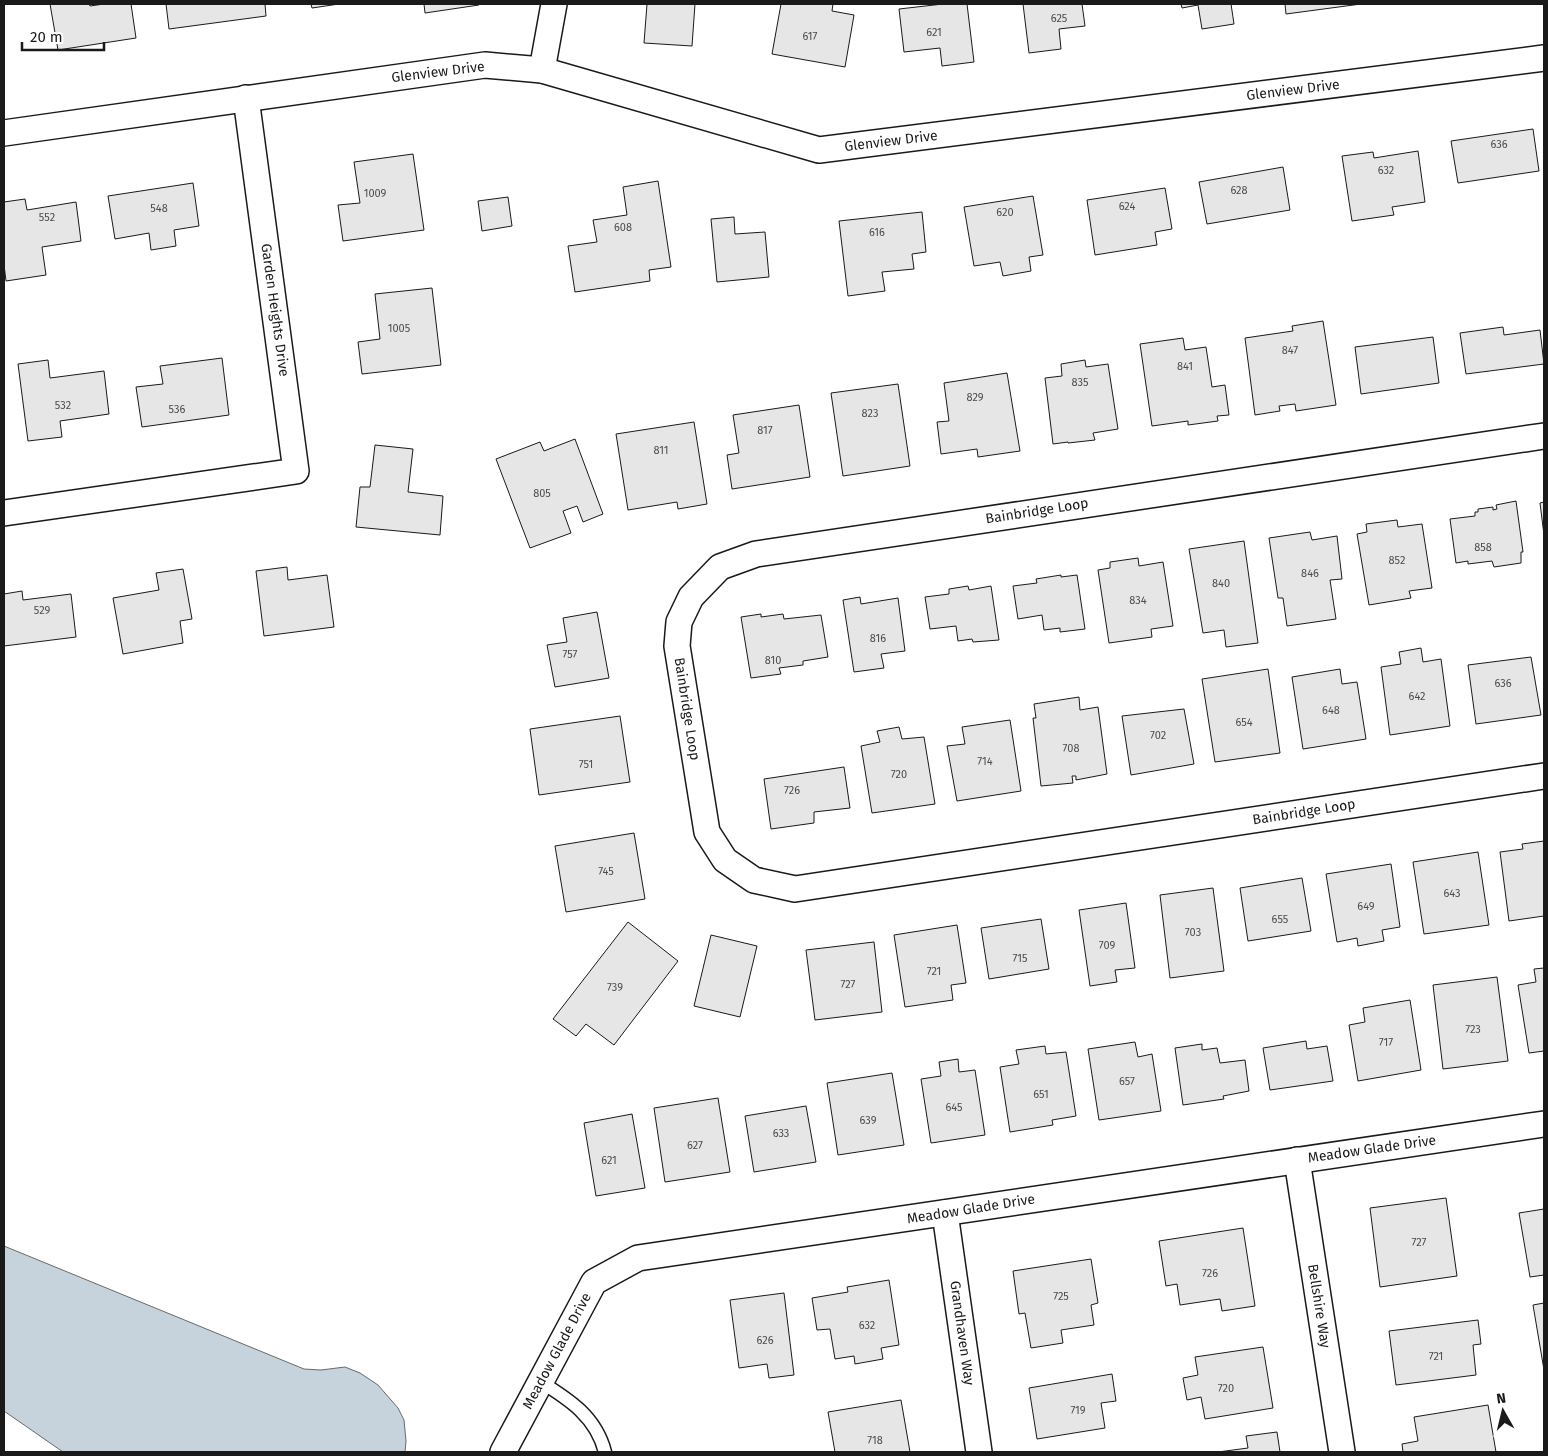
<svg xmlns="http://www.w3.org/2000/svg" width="1548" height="1456" font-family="'Fira Sans',sans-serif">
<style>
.water{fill:#c6d2dc;stroke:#6a6a6a}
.building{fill:#e6e6e6;stroke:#1a1a1a}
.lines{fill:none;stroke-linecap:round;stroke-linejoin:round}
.service-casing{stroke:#1a1a1a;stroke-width:15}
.minor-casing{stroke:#1a1a1a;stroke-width:28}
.service{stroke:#fff;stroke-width:12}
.minor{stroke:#fff;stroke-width:25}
.labels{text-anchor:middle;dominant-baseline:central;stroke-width:4;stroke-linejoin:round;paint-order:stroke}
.number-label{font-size:11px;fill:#4d4d4d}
.street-label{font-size:14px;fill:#1a1a1a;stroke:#fff}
</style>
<rect width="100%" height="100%" fill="#fff"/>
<path class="water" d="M4 1246 304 1369 321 1370 345 1367 360 1373 378 1385 398 1408 404 1420 406 1441 405 1452H63L4 1411Z"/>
<g class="building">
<path d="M50 4H89L90 6 104 4H131L136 38 58 50Z"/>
<path d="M166 4H265L266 16 169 29Z"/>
<path d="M311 4H339L312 8Z"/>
<path d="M424 4H479V5L425 13Z"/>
<path d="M647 4H695L692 46 644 43Z"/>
<path d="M781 4H833L832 11 854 15 845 67 772 54Z"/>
<path d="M943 4H967L974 62 942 66 940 48 904 52 899 9Z"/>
<path d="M1023 4H1082L1085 26 1059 29 1061 49 1029 53Z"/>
<path d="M1181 4H1231L1234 24 1202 29 1198 5 1182 8Z"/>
<path d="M1285 4H1361L1286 14Z"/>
<path d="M1533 129 1539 171 1458 183 1451 141Z"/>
<path d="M1418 151 1425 202 1392 207 1394 215 1352 221 1342 156 1373 152 1374 158Z"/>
<path d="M413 154 424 230 343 241 338 205 360 203 354 162Z"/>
<path d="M1283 167 1290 210 1207 224 1199 182Z"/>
<path d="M658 181 671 267 649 270 650 281 575 292 568 246 597 242 593 220 627 215 623 187Z"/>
<path d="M193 183 199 226 174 230 176 246 151 250 149 233 115 239 108 196Z"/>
<path d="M1165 188 1172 229 1155 232 1157 245 1095 255 1087 200Z"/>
<path d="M1033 196 1043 255 1029 257 1031 271 1003 276 1000 262 974 266 964 207Z"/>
<path d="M508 197 512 226 482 231 478 201Z"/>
<path d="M25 199 27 210 76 202 81 241 42 247 46 275 6 281 4 265V202Z"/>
<path d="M922 212 926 252 912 254 914 269 882 272 885 291 848 296 839 221Z"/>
<path d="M734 217 735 234 765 232 769 277 717 282 711 219Z"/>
<path d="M432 288 441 365 362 374 358 342 380 339 375 294Z"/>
<path d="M1323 321 1336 405 1296 411 1295 404 1279 406 1280 411 1255 415 1245 338 1293 331 1292 326Z"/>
<path d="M1503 327 1504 335 1540 330 1544 364 1466 374 1460 333Z"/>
<path d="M1433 337 1439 383 1361 394 1355 347Z"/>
<path d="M1183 338 1185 350 1206 347 1212 387 1225 385 1229 415 1217 416 1218 421 1188 425V421L1152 426 1140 344Z"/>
<path d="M222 358 229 415 142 427 136 387 163 384 160 366Z"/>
<path d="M48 360 50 378 104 371 109 414 60 421 62 437 28 441 18 364Z"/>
<path d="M1085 360 1086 367 1108 364 1118 429 1093 433 1095 440 1068 443V442L1053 444 1045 378 1062 376 1061 364Z"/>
<path d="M1007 373 1020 451 978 457 977 449 941 454 937 422 949 421 944 383Z"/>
<path d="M898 384 910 466 843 476 831 393Z"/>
<path d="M799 405 810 477 732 489 727 455 739 453 733 415Z"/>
<path d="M694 422 707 504 678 509 677 502 628 510 616 434Z"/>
<path d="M575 439 603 514 583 522 577 506 563 511 571 533 530 548 496 459 540 442 544 451Z"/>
<path d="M375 445 413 449 408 492 443 496 440 535 356 527 360 487H370Z"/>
<path d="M1516 501 1523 552H1521V563L1494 567 1492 561 1468 564V561L1456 563 1450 519 1475 516V512H1478V509L1493 507V510L1497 509 1496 505Z"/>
<path d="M1544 502V535L1540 503Z"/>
<path d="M1397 520 1398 527 1422 524 1432 588 1409 591 1411 598 1369 605 1357 534 1367 532 1366 524Z"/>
<path d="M1310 532 1312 540 1337 536 1342 579 1330 580 1336 619 1287 626 1283 598H1278L1269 538Z"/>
<path d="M1244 541 1258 643 1226 647 1224 630 1203 633 1189 549Z"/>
<path d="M1138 558 1139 566 1163 562 1173 626 1151 629 1152 637 1109 643 1098 570 1110 568V562Z"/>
<path d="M287 567 288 580 327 575 334 627 264 636 256 571Z"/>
<path d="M183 569 192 619 180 621 183 643 123 654 113 598 159 590 156 573Z"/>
<path d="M1061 575V577L1077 575 1085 629 1060 632V628L1044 630 1042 615 1018 619 1013 586 1037 583 1036 579Z"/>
<path d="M968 586 969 590 991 586 999 640 973 642 972 639 958 641 956 626 930 629 925 597 949 594V589Z"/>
<path d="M22 591 23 600 71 594 76 637 4 646V594Z"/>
<path d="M860 597 861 604 898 598 905 651 881 654 884 668 854 672 843 600Z"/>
<path d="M597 612 609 678 555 687 547 645 567 642 563 618Z"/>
<path d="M761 614V617L783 614 784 619 821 615 828 657 803 661V665L779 668 781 674 751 678 741 617Z"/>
<path d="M1421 648 1423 662 1441 659 1450 726 1390 735 1381 667 1401 664 1399 652Z"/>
<path d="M1531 657 1541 715 1476 724 1468 665Z"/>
<path d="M1268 669 1280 753 1215 762 1202 679Z"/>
<path d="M1340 669 1342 684 1357 682 1366 739 1303 749 1292 677Z"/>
<path d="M1079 697 1080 710 1098 707 1107 774 1076 780V776H1072L1073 783 1041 786 1033 718H1036L1034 704Z"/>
<path d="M1184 709 1194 764 1131 775 1122 716Z"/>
<path d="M620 716 630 782 539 795 530 729Z"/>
<path d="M1010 720 1021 791 957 801 947 746 965 744 962 727Z"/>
<path d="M899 727 902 739 924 737 935 804 872 813 861 746 880 742 877 731Z"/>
<path d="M844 767 850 808 814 812V823L771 829 764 779Z"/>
<path d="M634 833 645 899 566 912 555 846Z"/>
<path d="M1544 841V916L1509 921 1500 852 1523 849 1522 844Z"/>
<path d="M1478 852 1489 925 1424 934 1413 862Z"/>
<path d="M1391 864 1400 927 1382 930 1384 941 1358 946 1357 938 1337 942 1326 874Z"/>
<path d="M1302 878 1311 931 1248 941 1240 888Z"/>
<path d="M1213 888 1224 971 1170 978 1160 895Z"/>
<path d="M1126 903 1135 968 1115 970 1117 982 1090 986 1079 910Z"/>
<path d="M1041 919 1049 969 989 979 981 928Z"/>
<path d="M628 922 678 961 614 1045 586 1024 576 1036 553 1019Z"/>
<path d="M957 925 966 983 951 985 953 1000 905 1007 894 935Z"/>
<path d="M711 935 757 946 740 1017 694 1006Z"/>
<path d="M874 942 882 1012 815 1020 806 950Z"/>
<path d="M1544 968V1051L1529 1053 1518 985 1536 982 1534 969Z"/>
<path d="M1497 977 1508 1061 1443 1069 1433 985Z"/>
<path d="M1410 1000 1421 1070 1358 1081 1349 1025 1365 1022 1363 1008Z"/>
<path d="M1306 1041 1307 1049 1327 1046 1333 1081 1270 1090 1263 1048Z"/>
<path d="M1135 1042 1138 1057 1152 1054 1161 1111 1099 1120 1088 1049Z"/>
<path d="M1202 1044V1050L1217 1048 1220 1063 1245 1060 1249 1091 1223 1096 1224 1099 1183 1105 1175 1048Z"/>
<path d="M1045 1046 1046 1054 1066 1052 1076 1116 1052 1120 1053 1125 1010 1132 1000 1067 1019 1064 1016 1050Z"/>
<path d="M958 1059 959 1072 975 1070 985 1135 931 1143 921 1079 941 1076 939 1062Z"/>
<path d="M892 1073 904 1145 838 1155 827 1083Z"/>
<path d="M718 1098 730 1172 665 1182 654 1108Z"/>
<path d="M806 1106 816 1162 754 1172 745 1116Z"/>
<path d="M632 1114 645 1188 596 1196 584 1123Z"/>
<path d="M1446 1198 1457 1276 1380 1287 1370 1208Z"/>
<path d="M1544 1209V1275L1530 1277 1519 1213Z"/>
<path d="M1243 1228 1255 1306 1222 1311 1220 1299 1180 1305 1177 1284 1166 1286 1159 1241Z"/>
<path d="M1091 1259 1098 1303 1091 1305 1094 1325 1061 1330 1063 1343 1031 1348 1025 1313 1019 1314 1013 1271Z"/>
<path d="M889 1280 899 1345 881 1348 883 1359 855 1364 854 1356 835 1359 830 1329 817 1330 812 1298 848 1292 847 1287Z"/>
<path d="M784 1293 794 1375 769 1378 767 1364 739 1368 730 1300Z"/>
<path d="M1544 1303V1370L1533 1305Z"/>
<path d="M1478 1320 1481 1344 1473 1345 1476 1375 1396 1385 1389 1331Z"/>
<path d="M1263 1347 1273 1408 1205 1419 1201 1397 1187 1400 1183 1378 1198 1375 1195 1357Z"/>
<path d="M1112 1374 1116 1401 1101 1403 1105 1428 1037 1439 1029 1388Z"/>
<path d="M901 1400 910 1452H835L828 1412Z"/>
<path d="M1488 1405 1496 1452H1403L1402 1444 1418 1441 1414 1417Z"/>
<path d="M1277 1432 1280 1452H1218L1248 1448 1246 1436Z"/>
</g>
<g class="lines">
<defs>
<path id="service" d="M541 1382C570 1400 596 1417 605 1452"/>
<g id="minor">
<path d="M542 70 554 4"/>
<path d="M4 133 485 65 542 70 819 150 1544 58"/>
<path d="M1544 436 756 554 720 567 691 597 679 622 677 646 707 832 725 860 754 880 795 889 1544 776"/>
<path d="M4 513 296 471 246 98"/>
<path d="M1297 1160 1342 1452"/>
<path d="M945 1213 979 1452"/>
<path d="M503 1452 594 1282 638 1258 1544 1124"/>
</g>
</defs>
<use href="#service" class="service-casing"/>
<use href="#minor" class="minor-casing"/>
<use href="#service" class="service"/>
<use href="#minor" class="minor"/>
</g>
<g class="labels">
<g class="number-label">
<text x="1059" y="18">625</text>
<text x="934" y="32">621</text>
<text x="810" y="36">617</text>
<text x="1499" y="144">636</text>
<text x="1386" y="170">632</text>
<text x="1239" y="190">628</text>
<text x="375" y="193">1009</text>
<text x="1127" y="206">624</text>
<text x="159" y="208">548</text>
<text x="1005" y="212">620</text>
<text x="47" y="217">552</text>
<text x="623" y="227">608</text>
<text x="877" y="232">616</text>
<text x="399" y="328">1005</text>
<text x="1290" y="350">847</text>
<text x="1185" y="366">841</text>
<text x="1080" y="382">835</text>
<text x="975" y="397">829</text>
<text x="63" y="405">532</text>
<text x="177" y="409">536</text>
<text x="870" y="413">823</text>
<text x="765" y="430">817</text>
<text x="661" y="450">811</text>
<text x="542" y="493">805</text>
<text x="1483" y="547">858</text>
<text x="1397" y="560">852</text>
<text x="1310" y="573">846</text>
<text x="1221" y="583">840</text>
<text x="1138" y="600">834</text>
<text x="42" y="610">529</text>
<text x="878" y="638">816</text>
<text x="570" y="654">757</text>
<text x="773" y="660">810</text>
<text x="1503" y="683">636</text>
<text x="1417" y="696">642</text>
<text x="1331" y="710">648</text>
<text x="1244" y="722">654</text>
<text x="1158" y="735">702</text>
<text x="1071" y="748">708</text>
<text x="985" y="761">714</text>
<text x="586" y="764">751</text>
<text x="899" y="774">720</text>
<text x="792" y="790">726</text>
<text x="606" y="871">745</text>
<text x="1452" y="893">643</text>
<text x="1366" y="906">649</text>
<text x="1280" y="919">655</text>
<text x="1193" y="932">703</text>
<text x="1107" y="945">709</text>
<text x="1020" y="958">715</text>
<text x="934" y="971">721</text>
<text x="848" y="984">727</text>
<text x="615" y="987">739</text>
<text x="1473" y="1029">723</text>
<text x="1386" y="1042">717</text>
<text x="1127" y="1081">657</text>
<text x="1041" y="1094">651</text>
<text x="954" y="1107">645</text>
<text x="868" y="1120">639</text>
<text x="781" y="1133">633</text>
<text x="695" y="1145">627</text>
<text x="609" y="1160">621</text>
<text x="1419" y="1242">727</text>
<text x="1210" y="1273">726</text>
<text x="1061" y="1296">725</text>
<text x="867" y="1325">632</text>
<text x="765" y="1340">626</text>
<text x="1436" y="1356">721</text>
<text x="1226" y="1388">720</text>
<text x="1078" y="1410">719</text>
<text x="875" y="1440">718</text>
</g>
<g class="street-label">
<text transform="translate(438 72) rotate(-7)">Glenview Drive</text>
<text transform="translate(1293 90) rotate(-7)">Glenview Drive</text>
<text transform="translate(891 141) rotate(-7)">Glenview Drive</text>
<text transform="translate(275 310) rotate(82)">Garden Heights Drive</text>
<text transform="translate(1037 511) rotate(-9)">Bainbridge Loop</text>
<text transform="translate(687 709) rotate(81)">Bainbridge Loop</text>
<text transform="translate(1304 812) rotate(-9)">Bainbridge Loop</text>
<text transform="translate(1372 1149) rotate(-8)">Meadow Glade Drive</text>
<text transform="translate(971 1209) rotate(-9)">Meadow Glade Drive</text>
<text transform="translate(1319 1306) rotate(81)">Bellshire Way</text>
<text transform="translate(962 1333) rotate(82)">Grandhaven Way</text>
<text transform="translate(557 1351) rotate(-62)">Meadow Glade Drive</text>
</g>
</g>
<rect width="1548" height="1456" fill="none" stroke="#1a1a1a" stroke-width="10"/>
<g transform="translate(1503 1411) rotate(352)" stroke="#ffffff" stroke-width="4" paint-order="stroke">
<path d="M0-4L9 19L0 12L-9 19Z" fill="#1a1a1a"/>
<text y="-8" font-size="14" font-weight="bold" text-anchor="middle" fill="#1a1a1a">N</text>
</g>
<path d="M22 42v8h82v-8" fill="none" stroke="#1a1a1a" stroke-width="2.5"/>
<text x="30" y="42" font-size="15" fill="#1a1a1a" stroke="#ffffff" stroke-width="4" paint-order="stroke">20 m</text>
</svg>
